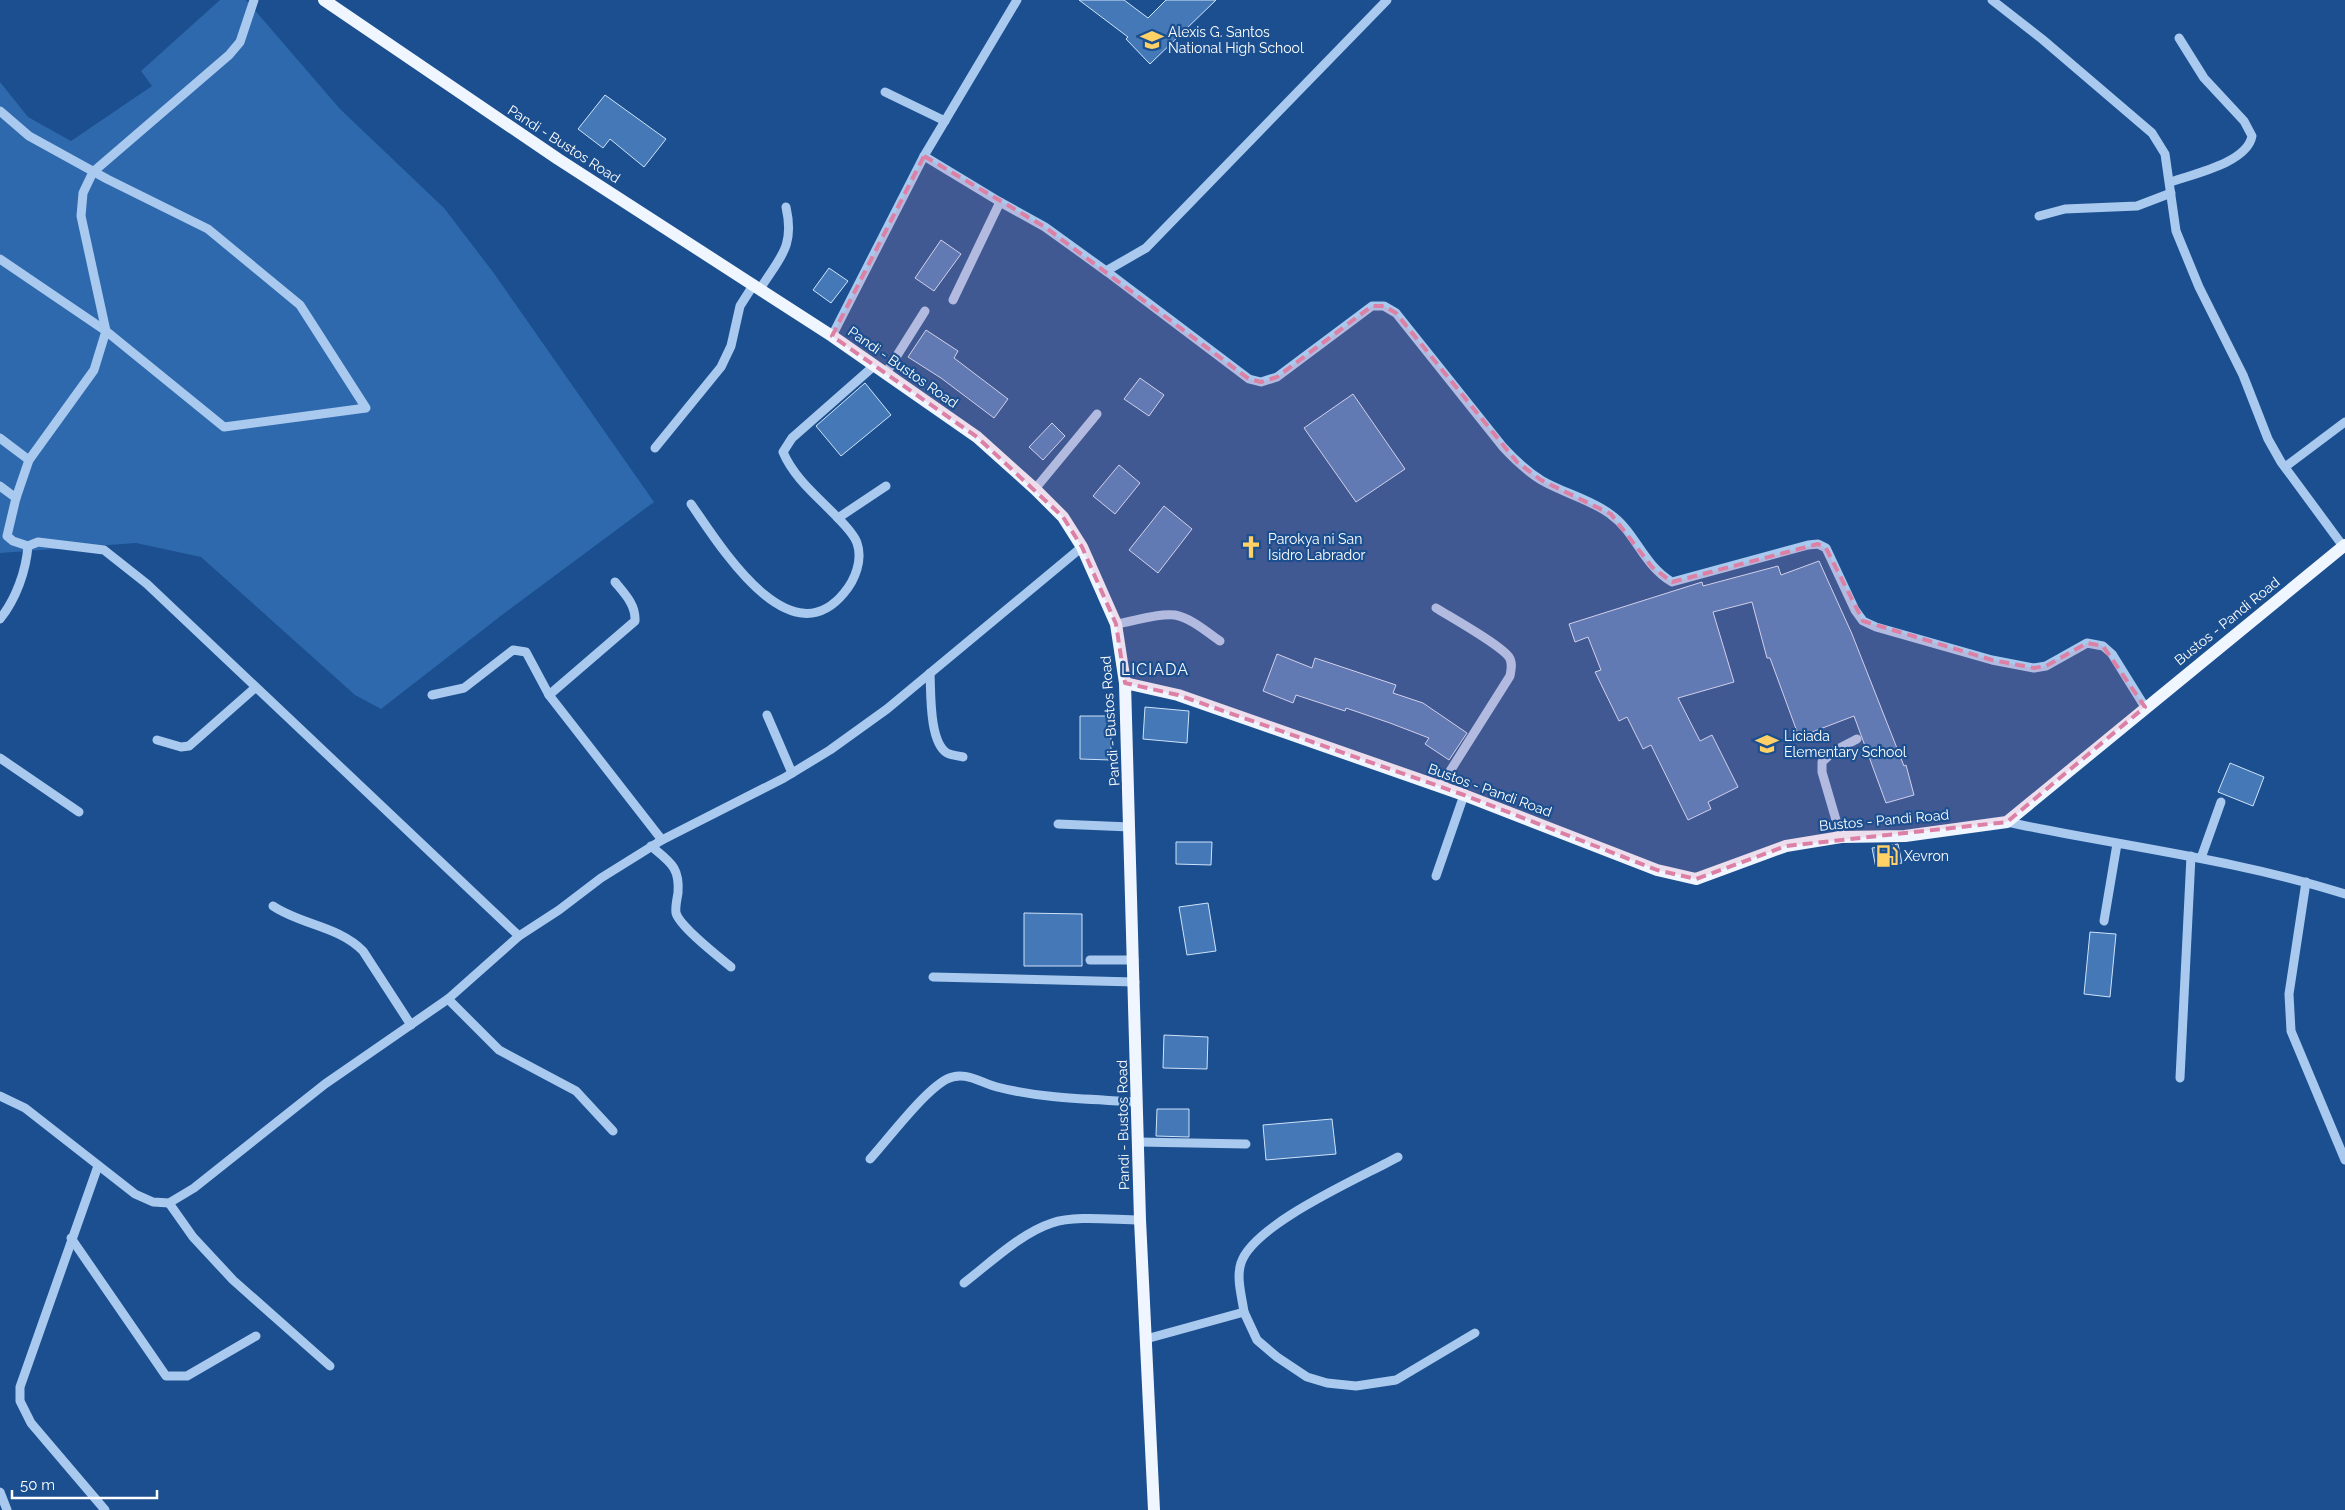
<svg xmlns="http://www.w3.org/2000/svg" width="2345" height="1510" font-family="Raleway,sans-serif">
<style>
.green{fill:#2e69ad}
.building{fill:#4478b7;stroke:#cfe3fa}
.lines{fill:none;stroke-linecap:round;stroke-linejoin:round}
.minor{stroke:#a9c9ee;stroke-width:9}
.major{stroke:#f0f6ff;stroke-width:12}
.marked{fill:#dd80a5;fill-opacity:0.2;stroke:#dd80a5;stroke-width:4;stroke-dasharray:10 6;stroke-linejoin:round}
.labels{text-anchor:middle;dominant-baseline:central;stroke-width:4.5;stroke-linejoin:round;paint-order:stroke}
.poi-label{font-size:14px;fill:#fff;stroke:#1b4f8f;text-anchor:start}
.street-label{font-size:14px;fill:#fff;stroke:#1b4f8f}
.quarter-label{font-size:16px;letter-spacing:1px;fill:#fff;stroke:#1b4f8f}
</style>
<rect width="100%" height="100%" fill="#1b4f8f"/>
<path class="green" d="M220 0H246L340 109 444 208 493 272 654 502 502 615 381 709 355 695 201 557 136 543 0 553V82L28 117 71 141 152 86 141 71Z"/>
<g class="building">
<path d="M1079 0H1124L1148 18 1166 0H1216L1150 64 1126 39 1128 37Z"/>
<path d="M605 95 666 139 644 167 610 139 603 148 578 129Z"/>
<path d="M941 240 961 254 934 291 915 278Z"/>
<path d="M829 268 848 281 831 303 813 290Z"/>
<path d="M926 330 958 351 954 358 1008 399 994 418 941 378 908 357Z"/>
<path d="M1140 378 1164 395 1149 416 1124 399Z"/>
<path d="M865 383 891 415 841 456 816 426Z"/>
<path d="M1353 394 1405 469 1356 502 1304 428Z"/>
<path d="M1052 423 1065 436 1043 460 1029 447Z"/>
<path d="M1119 465 1140 483 1115 514 1093 496Z"/>
<path d="M1164 506 1192 529 1158 573 1129 550Z"/>
<path d="M1819 561 1852 634 1904 766 1906 765 1914 795 1886 803 1854 716 1799 737 1770 658H1767L1752 602 1713 612 1734 682 1678 698 1700 741 1712 735 1738 787 1708 802 1711 809 1688 820 1651 745 1643 749 1627 717 1619 721 1595 672 1601 670 1588 637 1575 642 1569 624 1702 582 1703 586 1778 566 1781 575Z"/>
<path d="M1277 654 1312 668 1315 658 1396 685 1393 693 1423 703 1467 733 1449 760 1425 744 1429 738 1390 723 1346 708 1345 711 1296 695 1293 703 1263 691Z"/>
<path d="M1145 707 1189 711 1187 743 1143 739Z"/>
<path d="M1080 716H1111V760L1080 759Z"/>
<path d="M2230 763 2264 777 2253 806 2218 792Z"/>
<path d="M1176 842H1212L1211 865 1176 864Z"/>
<path d="M1898 844 1902 863 1876 868 1872 848Z"/>
<path d="M1208 903 1216 951 1187 955 1179 907Z"/>
<path d="M1024 913 1082 914V966H1024Z"/>
<path d="M2090 932 2116 934 2110 997 2084 994Z"/>
<path d="M1164 1035 1208 1037 1207 1069 1163 1068Z"/>
<path d="M1157 1109H1189V1137L1156 1136Z"/>
<path d="M1332 1119 1336 1154 1266 1160 1263 1125Z"/>
</g>
<g class="lines">
<g class="minor">
<path d="M1992 0 2042 39 2152 133 2165 154 2176 231 2199 287 2243 375 2268 439 2281 462 2343 546"/>
<path d="M885 92 945 121"/>
<path d="M0 111 29 136 107 179 208 229 300 305 366 408 224 427 106 331 0 259"/>
<path d="M924 156 1000 202 1045 227 1106 271 1146 248 1387 0"/>
<path d="M2171 182C2193 174 2247 163 2252 136L2244 121 2204 78 2179 38"/>
<path d="M2039 216 2065 209 2137 206 2171 193"/>
<path d="M1106 271 1249 379 1261 382 1277 377 1372 306H1384L1396 313 1503 447C1514 459 1527 471 1541 480 1563 493 1590 499 1610 514 1636 532 1642 564 1672 582L1808 545 1818 544 1826 548 1855 610 1863 621 1876 627 1992 660 2034 668 2046 666 2087 643 2103 646 2112 654 2145 707"/>
<path d="M760 289C780 257 795 247 786 207"/>
<path d="M953 300 1000 202"/>
<path d="M832 336 924 156 1017 0"/>
<path d="M886 373 925 311"/>
<path d="M0 438 29 460"/>
<path d="M655 448 721 367 731 346 740 306 754 284"/>
<path d="M2285 467 2345 422"/>
<path d="M0 486 16 498"/>
<path d="M1035 489 1097 414"/>
<path d="M691 504C719 544 789 660 844 593 855 580 863 560 857 543 854 534 843 523 836 516 817 496 794 478 783 452L792 438 875 365"/>
<path d="M838 518 886 486"/>
<path d="M28 546 13 541 7 536 16 498 29 460 94 370 106 331 81 216 83 193 93 172 229 55 240 42 254 0"/>
<path d="M615 582C625 594 636 605 635 621L549 695 662 840"/>
<path d="M1436 608C1452 618 1499 644 1509 657 1513 663 1511 670 1510 676L1440 787"/>
<path d="M0 619C16 599 26 571 28 546L38 542 104 550 147 584 519 936"/>
<path d="M1116 624C1135 621 1157 613 1175 615 1191 618 1207 632 1220 641"/>
<path d="M930 673C931 692 929 742 947 753 951 755 958 756 963 757"/>
<path d="M432 695 464 688 513 650 526 652 549 695"/>
<path d="M767 715 792 773"/>
<path d="M157 740 181 747 189 746 255 688"/>
<path d="M0 758 79 812"/>
<path d="M2007 822C2120 846 2235 859 2345 894"/>
<path d="M1058 824 1130 827"/>
<path d="M1841 837 1822 772V762L1834 751 1857 739"/>
<path d="M651 846C670 862 680 867 678 893 677 899 675 907 676 913 680 927 719 957 731 967"/>
<path d="M2201 858 2221 802"/>
<path d="M1436 876 1464 795"/>
<path d="M2306 882 2289 994 2291 1031 2345 1160"/>
<path d="M273 906C301 925 339 926 363 951L411 1025"/>
<path d="M2104 921 2117 844"/>
<path d="M1090 960H1134"/>
<path d="M933 977 1135 982"/>
<path d="M448 999 499 1050 576 1091 613 1131"/>
<path d="M2180 1078 2191 856"/>
<path d="M0 1096 25 1108 135 1194 153 1202 169 1203 194 1188 325 1084 448 999 519 936 559 910 601 878 662 840 784 778 830 750 887 709 1082 547"/>
<path d="M1138 1142 1246 1144"/>
<path d="M870 1159C889 1138 924 1091 947 1079 964 1070 981 1083 997 1087 1043 1099 1091 1099 1137 1102"/>
<path d="M98 1166 20 1387V1401L31 1423 105 1510"/>
<path d="M169 1203 193 1237 233 1280 330 1366"/>
<path d="M71 1238 166 1376H187L256 1336"/>
<path d="M964 1283C990 1263 1021 1233 1052 1223 1075 1215 1114 1220 1140 1220"/>
<path d="M1244 1312 1257 1340 1277 1357 1307 1377 1327 1383 1356 1386 1396 1380 1475 1333"/>
<path d="M1146 1339 1244 1312C1242 1297 1236 1278 1241 1263 1253 1224 1362 1177 1398 1157"/>
<path d="M0 1492 7 1510"/>
</g>
<g class="major">
<path d="M324 0 558 159 832 336 977 437 1035 489 1063 517 1082 547 1116 624 1125 683 1140 1220 1154 1510"/>
<path d="M1125 683 1178 695 1464 795 1657 870 1696 879 1786 846 1841 837 1905 836 2007 822 2345 545"/>
</g>
</g>
<path class="marked" d="M924 156 1045 227 1249 379 1261 382 1277 377 1372 306H1384L1396 313 1517 462 1541 480 1611 514 1652 567 1672 582 1818 544 1826 548 1863 621 1992 660 2034 668 2046 666 2087 643 2103 646 2145 707 2007 822 1786 846 1696 879 1657 870 1464 795 1178 695 1125 683 1116 624 1082 547 1063 517 977 437 832 336Z"/>
<defs>
<symbol id="school-bare" viewBox="-9 -9 18 18"><path d="M0-5L7-2L0 1L-7-2ZM-4 1L0 2.5L4 1V4Q0 6-4 4Z" fill="#ffd166" stroke="#1b4f8f" stroke-width="2.5" paint-order="stroke"/></symbol>
<symbol id="church-bare" viewBox="-9 -9 18 18"><path d="M-1.2-6h2.4v3.5h3.3v2.4h-3.3V6h-2.4V-.1h-3.3v-2.4h3.3Z" fill="#ffd166" stroke="#1b4f8f" stroke-width="2.5" paint-order="stroke"/></symbol>
<symbol id="fuel-bare" viewBox="-9 -9 18 18"><path d="M-5.5-6h7V0h2V4h1.3V-2.5L3-4.5l.8-.8L6-3V5H2.5V1h-1V6h-7ZM-4.2-4.7v3.2H.2V-4.7Z" fill="#ffd166" stroke="#1b4f8f" stroke-width="2.5" paint-order="stroke"/></symbol>
</defs>
<g fill-rule="evenodd">
<use href="#school-bare" x="1136" y="24" width="32" height="32"/>
<use href="#church-bare" x="1235" y="531" width="32" height="32"/>
<use href="#school-bare" x="1751" y="728" width="32" height="32"/>
<use href="#fuel-bare" x="1871" y="840" width="32" height="32"/>
</g>
<g class="labels">
<g class="poi-label">
<text x="1168" y="32">Alexis G. Santos<tspan x="1168" dy="16">National High School</tspan></text>
<text x="1268" y="539">Parokya ni San<tspan x="1268" dy="16">Isidro Labrador</tspan></text>
<text x="1784" y="736">Liciada<tspan x="1784" dy="16">Elementary School</tspan></text>
<text x="1904" y="856">Xevron</text>
</g>
<g class="street-label">
<text transform="translate(564 144) rotate(33)">Pandi - Bustos Road</text>
<text transform="translate(903 367) rotate(35)">Pandi - Bustos Road</text>
<text transform="translate(2227 621) rotate(-39)">Bustos - Pandi Road</text>
<text transform="translate(1110 721) rotate(-94)">Pandi - Bustos Road</text>
<text transform="translate(1490 790) rotate(20)">Bustos - Pandi Road</text>
<text transform="translate(1884 820) rotate(-5)">Bustos - Pandi Road</text>
<text transform="translate(1123 1125) rotate(-91)">Pandi - Bustos Road</text>
</g>
<g class="quarter-label">
<text x="1155" y="669">LICIADA</text>
</g>
</g>
<path d="M12 1490v8h145v-8" fill="none" stroke="#ffffff" stroke-width="2.5"/>
<text x="20" y="1490" font-size="15" fill="#ffffff" stroke="#1b4f8f" stroke-width="4" paint-order="stroke">50 m</text>
</svg>
